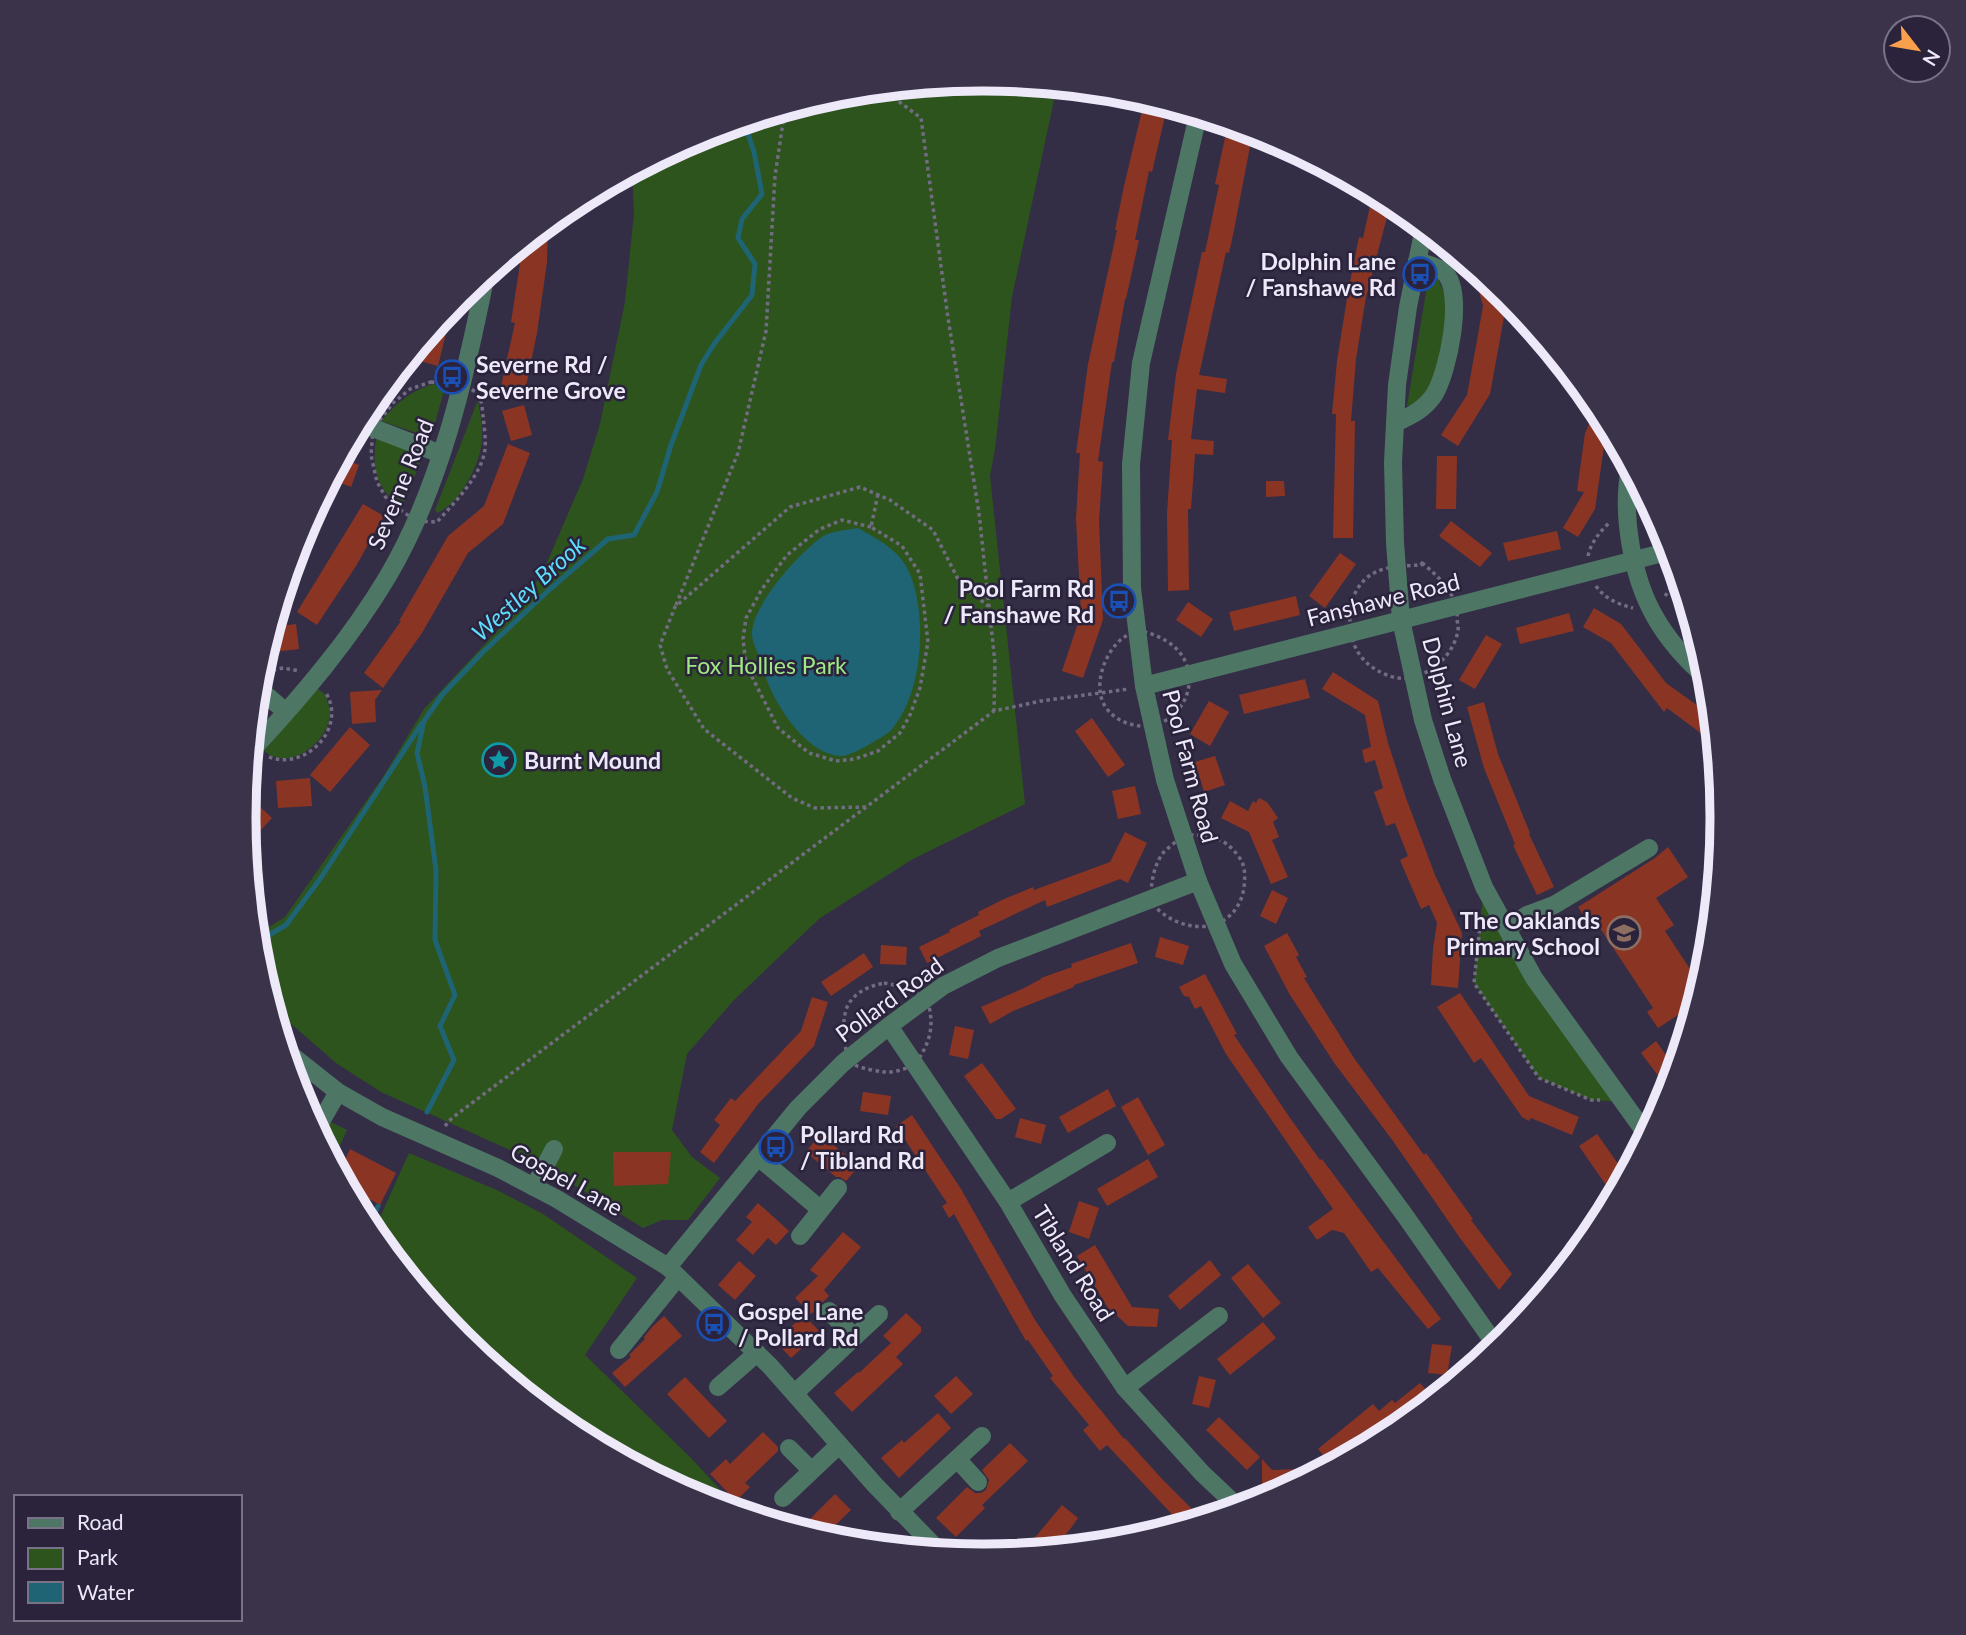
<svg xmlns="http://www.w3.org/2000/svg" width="1966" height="1635" font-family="Lato,sans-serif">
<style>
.green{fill:#2e541d}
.water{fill:#1f6475}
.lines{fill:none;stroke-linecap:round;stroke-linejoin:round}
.stream{stroke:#1f6475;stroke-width:5}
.building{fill:#8a3524}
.path{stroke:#726c82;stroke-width:3.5;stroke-dasharray:3.5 3.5;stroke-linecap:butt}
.minor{stroke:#4d7665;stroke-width:18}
.labels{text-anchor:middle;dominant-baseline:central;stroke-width:5;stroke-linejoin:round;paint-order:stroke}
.poi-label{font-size:23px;font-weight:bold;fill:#ede9f9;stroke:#2a233b;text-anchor:start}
.street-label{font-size:23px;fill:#ede9f9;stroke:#2a233b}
.park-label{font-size:23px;fill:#a0e884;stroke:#2a233b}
.water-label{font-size:24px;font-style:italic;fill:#5eddfe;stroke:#2a233b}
.rim{fill:none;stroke:#ede9f9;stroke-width:9}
</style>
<rect width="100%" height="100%" fill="#342d46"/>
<g class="green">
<path d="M983 79 1057 86 1012 297 995 449 990 476 1025 804 913 859 820 918 734 1000 687 1054 672 1130 692 1157 720 1178 688 1220H662L643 1228 537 1162 381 1092 336 1063 273 1008 258 961 256 935 285 917 383 777 424 709 515 612 542 574 583 479 600 424 625 302 634 213 632 172 701 135 839 93Z"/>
<path d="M1429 274 1437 276 1445 296 1447 336 1430 388 1416 405 1407 406Z"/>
<path d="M433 384 445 387 434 427 428 433 420 434 381 421C398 402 409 392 433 384Z"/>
<path d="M478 400C480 413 483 427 482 439 481 463 460 504 437 513L435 510Z"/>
<path d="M377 435 414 454 420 463 402 507C375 489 371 465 377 435Z"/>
<path d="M318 689 326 695C327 700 329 706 330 711 331 741 290 773 264 751L291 718Z"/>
<path d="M1484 887 1623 1102 1591 1100 1539 1078 1474 983Z"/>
<path d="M304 1107 308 1111 347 1130 333 1161Z"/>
<path d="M409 1153 499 1191 543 1214 637 1278 585 1355 691 1458 741 1512 700 1500 572 1432 460 1340 373 1233Z"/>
</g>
<path class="water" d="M858 528C877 539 900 550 909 572 928 614 923 693 892 729 887 735 877 739 870 744 863 748 849 756 841 756 811 755 785 718 773 694 767 683 764 671 760 659 758 652 752 642 752 634 752 605 799 553 822 537 831 531 847 530 858 528Z"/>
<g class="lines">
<g class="stream">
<path d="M257 942 286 925 320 879 422 723"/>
<path d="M427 1112 454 1060 440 1026 455 995 435 940 436 870 425 787 417 753 424 721 442 695 482 653 549 590 608 539 634 535 657 492 671 445 701 365 714 344 752 295 755 264 738 238 742 219 762 194 754 152 744 122"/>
<path d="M368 1227 378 1206"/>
</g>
</g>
<g class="building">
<path d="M1145 98 1166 105V112L1152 172 1149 171 1135 240H1139L1126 299H1125L1114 362H1112L1098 461 1103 462 1099 521 1103 620 1083 678 1062 671 1081 614 1076 519 1080 453H1076L1088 364 1117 230H1115L1124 186Z"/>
<path d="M1228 124 1253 131 1233 235 1229 253 1226 252 1199 375 1227 379 1225 393 1197 389 1191 439 1214 441 1213 455 1195 454 1191 509H1188L1189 590 1168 591 1167 513 1172 440H1168L1176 374 1202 252H1205L1219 185 1215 184Z"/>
<path d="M1373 192 1391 202 1366 297 1356 359 1351 421H1355L1353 538H1333L1336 414H1332L1337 361 1348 292 1359 237 1363 238Z"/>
<path d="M548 223 547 262 537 333 525 391 501 386 515 323 511 322 523 244Z"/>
<path d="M1473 269 1502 293 1506 306 1490 394 1458 446 1441 435 1467 395 1476 346 1483 306Z"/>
<path d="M453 305 438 366 409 358 421 344Z"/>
<path d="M524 405 532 435 511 441 502 411Z"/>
<path d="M1597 407 1610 430 1605 439 1595 509 1578 537 1563 528 1584 492 1577 491 1585 433Z"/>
<path d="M508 444 530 453 503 524 468 553 422 633 383 688 364 673 401 621H399L448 536 484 506Z"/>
<path d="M1437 456H1457L1456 509H1436Z"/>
<path d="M341 458 359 465 351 487 330 479Z"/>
<path d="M1266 481H1284L1285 496 1266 497Z"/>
<path d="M363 504 384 516 356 566 317 625 297 612Z"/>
<path d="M1451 521 1492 553 1480 567 1439 536Z"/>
<path d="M1557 531 1561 549 1508 561 1503 543Z"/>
<path d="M1340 553 1356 564 1325 608 1309 596Z"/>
<path d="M1296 596 1300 615 1234 631 1229 612Z"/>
<path d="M1188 602 1213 619 1201 637 1176 620Z"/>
<path d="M1594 608 1621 624 1666 683 1712 716 1714 743 1667 708 1664 712 1611 643 1583 627Z"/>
<path d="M1569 613 1574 631 1520 644 1516 628Z"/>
<path d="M296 624 299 649 265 653 273 627Z"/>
<path d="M1486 635 1502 644 1475 689 1459 680Z"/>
<path d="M1333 672 1378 701 1388 743 1406 798 1435 875 1462 933 1458 988 1431 985 1433 949 1437 923 1429 905 1421 909 1400 860 1408 856 1395 823 1386 826 1374 792 1383 788 1375 760 1365 763 1362 750 1371 747 1365 715 1322 689Z"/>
<path d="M1305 679 1310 698 1244 714 1239 695Z"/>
<path d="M382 690 375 700 376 722 352 724 350 692Z"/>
<path d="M1209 701 1229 712 1210 746 1190 734Z"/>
<path d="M1484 702 1498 754 1530 833 1529 834 1554 887 1537 895 1513 845 1515 844 1484 768 1467 707Z"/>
<path d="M1092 718 1125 765 1108 777 1075 731Z"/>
<path d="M350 727 370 745 330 792 310 775Z"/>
<path d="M1215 756 1225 785 1204 792 1195 762Z"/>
<path d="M310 778 312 806 278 808 276 781Z"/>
<path d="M1135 786 1141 814 1118 819 1112 791Z"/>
<path d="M1259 798 1267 802 1278 818 1273 822 1279 837 1272 840 1288 877 1271 884 1249 832 1221 818 1230 801 1248 811 1253 801 1256 803Z"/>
<path d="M252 799 272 818 247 845 244 817 245 806Z"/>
<path d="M1125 832 1147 843 1128 883 1120 879 1047 907 1045 900 979 931 981 936 927 963 919 947 950 932 949 930 979 915 978 912 1002 900 1033 887 1034 890 1110 862Z"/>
<path d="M1668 847 1688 877 1656 898 1674 925 1665 931 1690 969 1708 957 1695 1004 1658 1028 1647 1012 1653 1008 1596 922 1591 926 1578 907 1655 858Z"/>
<path d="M1272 890 1288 898 1276 924 1260 916Z"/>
<path d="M1287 933 1299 955 1296 957 1307 977 1304 978 1354 1058 1424 1155 1426 1153 1473 1219 1471 1220 1512 1274 1499 1290 1460 1238 1393 1141 1335 1064 1290 995 1264 946Z"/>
<path d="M1160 937 1189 946 1183 965 1155 957Z"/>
<path d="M1131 943 1138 963 1074 985V987L1013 1011 990 1024 981 1007 1024 988 1041 979V978L1072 967 1071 964Z"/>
<path d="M881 945 907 947 906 965 880 964Z"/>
<path d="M864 953 873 967 831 996 821 982Z"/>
<path d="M1205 974 1237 1034 1234 1035 1290 1118 1320 1160 1322 1159 1441 1319 1428 1329 1378 1268 1371 1272 1344 1233 1332 1230 1317 1240 1308 1227 1333 1209 1226 1054 1201 1006 1195 1009 1189 997 1184 996 1179 987Z"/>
<path d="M1460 993 1529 1096 1579 1117 1572 1135 1531 1118 1529 1121 1522 1117 1481 1058 1474 1063 1437 1007Z"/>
<path d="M812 997 828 1002 814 1046 759 1103 714 1163 700 1152 720 1125 714 1120 731 1098 735 1101 801 1031Z"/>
<path d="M955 1026 974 1030 968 1059 949 1055Z"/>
<path d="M1656 1041 1675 1068 1669 1090 1641 1053Z"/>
<path d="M982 1063 1016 1109 1001 1119H996L964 1076Z"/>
<path d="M1108 1089 1116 1106 1068 1133 1059 1117Z"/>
<path d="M863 1092 891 1096 888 1115 860 1111Z"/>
<path d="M1138 1097 1165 1145 1148 1155 1121 1107Z"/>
<path d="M912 1115 961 1189 1035 1320 1074 1377 1124 1439 1125 1438 1162 1479 1202 1519 1182 1525 1107 1445 1100 1451 1083 1430 1089 1425 1050 1378 1053 1376 1028 1340 1026 1341 954 1214 949 1218 942 1206 947 1203 896 1126Z"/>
<path d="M1020 1118 1046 1125 1041 1144 1015 1137Z"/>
<path d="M820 1134 859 1166 846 1181 840 1177H836L806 1152Z"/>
<path d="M1597 1134 1626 1175 1621 1183 1610 1191 1579 1146Z"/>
<path d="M350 1149 396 1173 380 1205 369 1199 361 1214 339 1172Z"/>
<path d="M613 1152H671L668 1184 614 1186Z"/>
<path d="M1148 1159 1158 1177 1107 1206 1097 1189Z"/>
<path d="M1079 1201 1099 1208 1089 1239 1069 1232Z"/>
<path d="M758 1203 789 1231 776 1245 768 1238 753 1255 736 1240 752 1222 746 1217Z"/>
<path d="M843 1232 861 1247 824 1290 829 1296 811 1314 795 1298 818 1276 810 1270Z"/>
<path d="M1095 1245 1132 1307 1159 1309 1157 1327 1128 1326 1110 1309 1109 1310 1077 1256Z"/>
<path d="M1210 1260 1221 1275 1180 1310 1168 1296Z"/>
<path d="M739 1261 756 1276 735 1300 718 1285Z"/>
<path d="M1248 1264 1281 1303 1263 1318 1231 1278Z"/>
<path d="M906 1313 921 1327V1332L896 1357 903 1364 852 1412 834 1393 858 1372 859 1373 891 1343 883 1336Z"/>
<path d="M804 1315 820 1332 791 1358 775 1341Z"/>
<path d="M664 1316 682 1336 625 1387 612 1373 631 1357 629 1355 645 1339 644 1337 652 1327Z"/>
<path d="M1263 1322 1276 1338 1230 1375 1217 1359Z"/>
<path d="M1432 1344 1452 1346 1447 1375 1428 1373Z"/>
<path d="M956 1376 973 1394 951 1414 934 1396Z"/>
<path d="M1199 1376 1216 1380 1209 1408 1192 1404Z"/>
<path d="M685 1377 727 1421 709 1438 667 1394Z"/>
<path d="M1420 1383 1432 1397 1411 1414 1409 1411 1365 1447 1332 1465 1318 1449 1373 1404 1379 1411 1392 1400 1395 1403Z"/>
<path d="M938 1413 951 1428 899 1478 881 1458 902 1440 904 1443Z"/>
<path d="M1219 1417 1260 1457 1247 1470 1206 1430Z"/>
<path d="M763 1432 778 1447V1451L745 1483 750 1487 736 1501 710 1474 726 1459 730 1464Z"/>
<path d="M1010 1443 1028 1461 982 1505 985 1508 956 1537 936 1518 967 1487 975 1493H981L986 1490 989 1480 982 1470Z"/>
<path d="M1262 1459 1272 1470 1326 1468 1285 1490H1262Z"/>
<path d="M835 1494 851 1510 823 1537 799 1530Z"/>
<path d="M1062 1505 1078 1518 1071 1528 1053 1549 1051 1543 1045 1539 1039 1538 1033 1540Z"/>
</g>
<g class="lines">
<g class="path">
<path d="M882 89 921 118 948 318 979 513 995 663 994 711"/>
<path d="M431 382C445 383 462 382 474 391 482 396 482 407 483 416 484 426 486 438 485 449 482 475 454 503 437 522L416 521 388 501 377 482 371 455 373 429 393 403 410 389Z"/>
<path d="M1644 517 1660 525"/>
<path d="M871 527 842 520 820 529 787 555 762 589 746 618 743 639 746 665 778 728 809 753 836 761 855 759 878 751 900 733 910 715 920 688 928 642 920 574 902 546 871 527 878 494"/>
<path d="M1588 556C1591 542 1600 532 1610 522"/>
<path d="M1422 563C1436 574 1449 587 1456 604 1458 608 1457 614 1457 620 1458 625 1459 631 1457 635 1449 664 1415 687 1387 675 1356 663 1346 637 1351 606 1353 593 1362 579 1374 573 1389 565 1406 566 1421 565Z"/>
<path d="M1596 586C1605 599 1618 604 1633 608"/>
<path d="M1665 596 1675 582 1677 574"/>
<path d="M676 605 738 453 766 331 775 176 785 109"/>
<path d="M1137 630C1156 634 1177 643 1185 661 1201 694 1170 734 1134 725 1124 723 1114 718 1107 709 1091 689 1104 652 1123 638 1127 635 1133 633 1137 630Z"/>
<path d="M266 672 283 668 300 671"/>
<path d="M269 757C306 771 347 728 326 693"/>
<path d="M866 807 815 808 792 798 704 729 667 669 660 645 675 607 790 507 860 487 890 500 933 530 960 583 988 606"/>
<path d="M1183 835C1208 835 1223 835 1239 857 1246 866 1245 877 1244 888 1237 929 1195 936 1165 915 1159 911 1153 906 1151 899 1150 895 1151 888 1152 883 1153 873 1157 861 1163 853 1169 847 1177 841 1183 835Z"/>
<path d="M1481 916 1474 983 1539 1078 1591 1100H1600"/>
<path d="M884 983 900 986 927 998C935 1027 931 1040 915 1065 907 1068 897 1072 889 1072 883 1073 862 1068 857 1066 841 1058 841 1018 848 1005 856 991 870 986 884 983Z"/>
<path d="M445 1126 452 1118 994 711 1041 701 1129 689"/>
</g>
<g class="minor">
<path d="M1198 115 1141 363 1131 464 1132 588 1144 686 1165 780 1198 881 1233 964 1289 1057 1406 1217 1497 1347"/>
<path d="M1424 228 1408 307 1397 385 1393 462 1395 543 1401 620 1423 720 1442 779 1484 887 1534 978 1647 1135"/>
<path d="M360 423 441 454"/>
<path d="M1395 423C1410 416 1424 410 1434 395 1448 373 1466 290 1443 271 1437 266 1425 264 1417 261"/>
<path d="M1630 468C1621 513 1632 577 1655 617 1668 640 1688 662 1708 679"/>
<path d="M1144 686 1670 551"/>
<path d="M257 687 286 712"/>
<path d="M251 751C301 697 350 640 388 576 441 486 466 375 486 274"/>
<path d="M1507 928 1527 915 1554 905 1649 848"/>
<path d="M889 1026 1008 1202 1063 1296 1125 1388 1202 1473 1239 1508"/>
<path d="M285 1050 338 1092 382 1117 498 1168 557 1199 668 1267 770 1366 875 1485 940 1552"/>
<path d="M316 1130 338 1092"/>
<path d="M758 1157 820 1209"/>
<path d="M534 1187 554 1149"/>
<path d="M1008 1202 1107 1143"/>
<path d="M800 1236 838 1188"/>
<path d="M668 1267 798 1108 843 1063 889 1026 943 986 998 958 1198 881"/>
<path d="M829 1311 854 1337"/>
<path d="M619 1350 678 1277"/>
<path d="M718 1387 757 1353"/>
<path d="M1125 1388 1219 1316"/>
<path d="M795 1393 879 1314"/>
<path d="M789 1448 811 1470"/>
<path d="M958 1460 978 1482"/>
<path d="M783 1498 839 1445"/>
<path d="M899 1512 982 1436"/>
<path d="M1040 1549 1042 1550"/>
</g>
</g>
<defs>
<symbol id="bus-ring" viewBox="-11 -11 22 22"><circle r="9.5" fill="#2a233b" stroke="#1a4fb4" stroke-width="1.5"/><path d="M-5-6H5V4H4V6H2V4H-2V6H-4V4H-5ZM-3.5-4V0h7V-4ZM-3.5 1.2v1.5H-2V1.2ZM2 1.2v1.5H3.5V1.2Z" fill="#1a4fb4"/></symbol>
<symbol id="sight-ring" viewBox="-11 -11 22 22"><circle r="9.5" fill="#2a233b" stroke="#0f9aa8" stroke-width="1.5"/><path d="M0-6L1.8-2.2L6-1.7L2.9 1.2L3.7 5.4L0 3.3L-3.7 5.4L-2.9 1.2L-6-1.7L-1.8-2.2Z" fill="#0f9aa8"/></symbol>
<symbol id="school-ring" viewBox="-11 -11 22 22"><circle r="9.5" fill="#2a233b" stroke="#8d6e63" stroke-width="1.5"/><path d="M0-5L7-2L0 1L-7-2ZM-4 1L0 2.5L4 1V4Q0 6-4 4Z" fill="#8d6e63"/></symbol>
</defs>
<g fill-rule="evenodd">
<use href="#bus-ring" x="1401" y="255" width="38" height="38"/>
<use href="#bus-ring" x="433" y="358" width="38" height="38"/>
<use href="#bus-ring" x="1100" y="582" width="38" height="38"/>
<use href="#sight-ring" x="480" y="741" width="38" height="38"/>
<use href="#school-ring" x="1605" y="914" width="38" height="38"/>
<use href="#bus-ring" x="757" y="1128" width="38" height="38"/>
<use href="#bus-ring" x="695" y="1305" width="38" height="38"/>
</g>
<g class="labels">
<g class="poi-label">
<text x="1396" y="261" text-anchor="end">Dolphin Lane<tspan x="1396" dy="26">/ Fanshawe Rd</tspan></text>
<text x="476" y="364">Severne Rd /<tspan x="476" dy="26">Severne Grove</tspan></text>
<text x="1094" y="588" text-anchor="end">Pool Farm Rd<tspan x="1094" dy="26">/ Fanshawe Rd</tspan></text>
<text x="524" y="760">Burnt Mound</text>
<text x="1600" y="920" text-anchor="end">The Oaklands<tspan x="1600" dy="26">Primary School</tspan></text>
<text x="800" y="1134">Pollard Rd<tspan x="800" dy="26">/ Tibland Rd</tspan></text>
<text x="738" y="1311">Gospel Lane<tspan x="738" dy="26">/ Pollard Rd</tspan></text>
</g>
<g class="street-label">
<text transform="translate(400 484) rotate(-68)">Severne Road</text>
<text transform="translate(1383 599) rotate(-14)">Fanshawe Road</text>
<text transform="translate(1448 702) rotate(75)">Dolphin Lane</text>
<text transform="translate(1191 766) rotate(75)">Pool Farm Road</text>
<text transform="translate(889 999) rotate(-36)">Pollard Road</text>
<text transform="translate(567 1179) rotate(29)">Gospel Lane</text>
<text transform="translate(1074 1263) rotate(58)">Tibland Road</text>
</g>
<g class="park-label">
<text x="766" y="665">Fox Hollies Park</text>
</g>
<g class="water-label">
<text transform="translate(528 588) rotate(-42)">Westley Brook</text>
</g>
</g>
<path d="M0 0H1966V1635H0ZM982 91H984A726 726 0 0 1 1710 817V818A726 726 0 0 1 984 1544H982A726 726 0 0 1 256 818V817A726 726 0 0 1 982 91Z" fill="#3a334a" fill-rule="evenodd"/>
<path class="rim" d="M982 91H984A726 726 0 0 1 1710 817V818A726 726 0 0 1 984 1544H982A726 726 0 0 1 256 818V817A726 726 0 0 1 982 91Z"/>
<rect x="14" y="1495" width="228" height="126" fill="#2a233b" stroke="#787287" stroke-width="2"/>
<rect x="28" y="1518" width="35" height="10" fill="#4d7665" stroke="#787287" stroke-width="2"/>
<text x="77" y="1530" font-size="21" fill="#ede9f9">Road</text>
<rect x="28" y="1548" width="35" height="21" fill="#2e541d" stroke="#787287" stroke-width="2"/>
<text x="77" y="1565" font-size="21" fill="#ede9f9">Park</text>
<rect x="28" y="1582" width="35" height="21" fill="#1f6475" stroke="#787287" stroke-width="2"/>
<text x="77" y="1600" font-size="21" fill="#ede9f9">Water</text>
<g transform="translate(1917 49) rotate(121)"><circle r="33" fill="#2a233b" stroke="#787287" stroke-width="2"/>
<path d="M0-5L12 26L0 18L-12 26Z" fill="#f9a04c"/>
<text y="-10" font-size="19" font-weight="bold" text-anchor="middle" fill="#ede9f9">N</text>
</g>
</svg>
